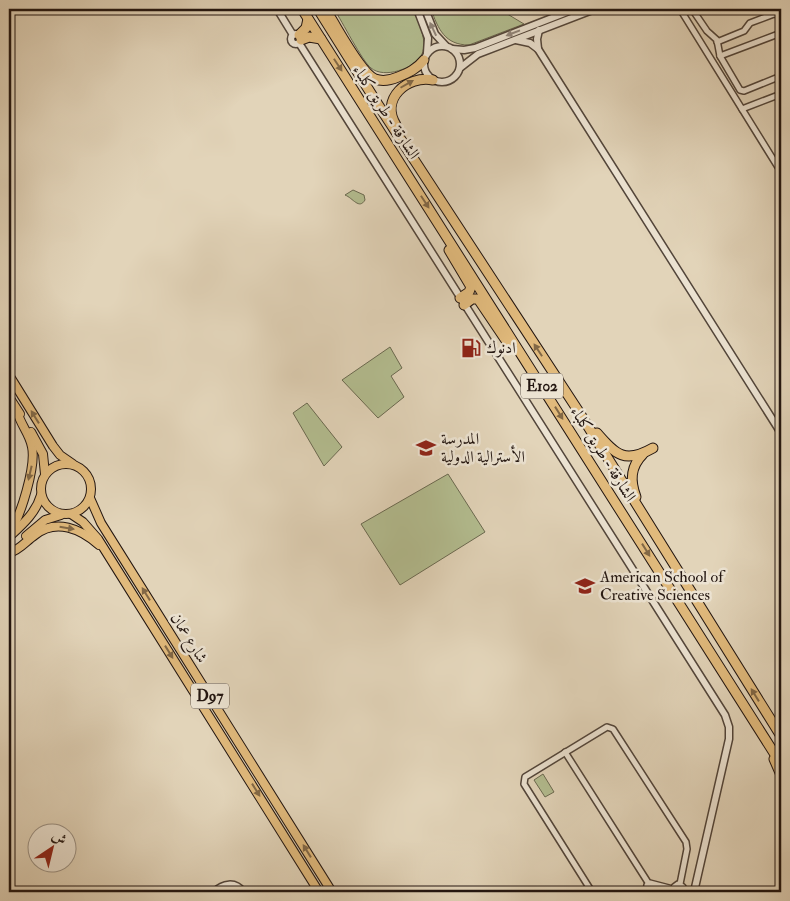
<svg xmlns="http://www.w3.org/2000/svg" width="790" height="901" font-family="'IM FELL Double Pica',Amiri,serif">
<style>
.green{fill:#b3bd90;stroke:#6a6950}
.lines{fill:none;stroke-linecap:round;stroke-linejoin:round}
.minor-casing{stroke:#52453a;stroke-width:8}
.tertiary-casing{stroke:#52453a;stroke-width:9}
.primary-casing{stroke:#221510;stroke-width:10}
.motorway-casing{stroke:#221510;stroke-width:11}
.minor{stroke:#ece3d2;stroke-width:5}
.tertiary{stroke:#ece3d2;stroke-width:6}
.primary{stroke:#e1ba7c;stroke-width:8}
.motorway{stroke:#e1ba7c;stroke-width:9}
.oneway{fill:#91867b}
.oneway2{fill:#826846}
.labels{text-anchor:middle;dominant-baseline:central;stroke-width:5;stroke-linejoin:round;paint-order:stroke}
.shield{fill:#ece3d2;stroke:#5f534a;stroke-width:1}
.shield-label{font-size:15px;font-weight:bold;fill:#221510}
.street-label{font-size:16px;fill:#221510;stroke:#ece3d2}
.poi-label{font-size:16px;fill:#221510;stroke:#ece3d2;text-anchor:start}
</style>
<rect width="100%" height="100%" fill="#e2d4b9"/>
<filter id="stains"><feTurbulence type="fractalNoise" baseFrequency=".004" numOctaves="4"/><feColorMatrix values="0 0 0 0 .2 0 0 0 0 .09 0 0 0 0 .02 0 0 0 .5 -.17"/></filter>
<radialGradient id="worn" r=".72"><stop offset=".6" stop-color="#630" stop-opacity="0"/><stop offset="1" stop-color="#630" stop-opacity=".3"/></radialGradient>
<g class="green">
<path d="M334 9H413C418 22 428 40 422 54 414 69 384 79 371 68 362 61 342 21 334 9Z"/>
<path d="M431 9H499L524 24 469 45C445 45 438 29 431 9Z"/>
<path d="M353 190 364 195 365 200C359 210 353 198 345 195Z"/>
<path d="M390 347 402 368 391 376 404 397 378 418 342 380Z"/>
<path d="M307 403 342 447 324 466 293 413Z"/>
<path d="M448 474 485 532 400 585 361 524Z"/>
<path d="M543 774 554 792 545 797 534 780Z"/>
</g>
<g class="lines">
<defs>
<g id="minor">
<path d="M680 9 781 172"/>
<path d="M692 9 707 31 717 40 720 56 740 90 744 91 781 76"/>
<path d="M717 42 744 31 750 23 774 14 781 15"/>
<path d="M720 56 781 33"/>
<path d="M742 109 781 94"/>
<path d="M565 752 649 884"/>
<path d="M213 892C223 883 235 880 244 892"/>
<path d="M592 892 524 784 525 777 607 727 613 729 686 842 687 849 680 884"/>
<path d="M646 892 647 885 650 883 673 889"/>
<path d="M674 892V887L678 884 683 887V892"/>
</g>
<g id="tertiary">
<path d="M277 9 293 35"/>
<path d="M417 9 428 38 427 53"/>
<path d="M425 9 435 34 446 46"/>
<circle cx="296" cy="39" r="5"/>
<path d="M516 40 530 43 538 49 781 433"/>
<path d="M299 43 725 715 729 727V739L694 892"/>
<circle cx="442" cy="64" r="18"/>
<path d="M452 49 464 50 475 48 575 9"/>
<path d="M538 49 537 39 539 30"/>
<path d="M460 68 478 54 595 9"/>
</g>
<g id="primary">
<path d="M9 375 53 446 60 455 73 464"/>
<path d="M9 397 20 414"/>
<path d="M31 432 43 454 45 474"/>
<circle cx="66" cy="489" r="25"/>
<path d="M90 498 101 523 332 892"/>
<path d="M71 514 83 522 98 539 319 892"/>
<path d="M9 532C21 518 36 465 32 447 30 434 20 424 17 411"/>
<path d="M26 536 45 520 61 515"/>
<path d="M9 537C22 525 36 513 41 495"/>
<path d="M9 553C20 550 26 541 35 535 56 518 81 529 99 545"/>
</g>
<g id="motorway">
<path d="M302 9 781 764"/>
<path d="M318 9 377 103 579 412 781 736"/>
<path d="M329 15C338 29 361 73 375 79 383 82 391 80 398 77 408 73 417 69 424 60"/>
<path d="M299 35 306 28 308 19"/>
<path d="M301 40 309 37 321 39"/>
<path d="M396 125C380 99 407 75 433 80"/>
<path d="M449 250 471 287 469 292 460 298"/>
<path d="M464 305 472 299H478L507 342"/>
<path d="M597 433C616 455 625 464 653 448"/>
<path d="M636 497C630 481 630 467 643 454"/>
<path d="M774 759 781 775"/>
</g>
</defs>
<use href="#minor" class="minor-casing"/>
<use href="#tertiary" class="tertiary-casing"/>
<use href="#primary" class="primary-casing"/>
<use href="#motorway" class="motorway-casing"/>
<use href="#minor" class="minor"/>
<use href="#tertiary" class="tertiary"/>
<use href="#primary" class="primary"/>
<use href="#motorway" class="motorway"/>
</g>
<defs><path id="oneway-solid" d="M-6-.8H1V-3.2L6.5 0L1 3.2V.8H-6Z" transform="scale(1.25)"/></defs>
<g class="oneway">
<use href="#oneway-solid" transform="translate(433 29) rotate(-115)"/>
<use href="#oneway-solid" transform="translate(513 33) rotate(159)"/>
</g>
<g class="oneway2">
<use href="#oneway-solid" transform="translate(338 65) rotate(57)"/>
<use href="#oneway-solid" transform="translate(407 84) rotate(-30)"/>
<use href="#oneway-solid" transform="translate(425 202) rotate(57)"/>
<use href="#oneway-solid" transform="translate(538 350) rotate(-123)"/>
<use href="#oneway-solid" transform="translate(559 413) rotate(58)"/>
<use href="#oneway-solid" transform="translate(35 417) rotate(-122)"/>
<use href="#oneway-solid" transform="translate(30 473) rotate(103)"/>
<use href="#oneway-solid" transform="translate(67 528) rotate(9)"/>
<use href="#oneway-solid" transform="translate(646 550) rotate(58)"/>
<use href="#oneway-solid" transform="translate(146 594) rotate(-122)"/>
<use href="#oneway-solid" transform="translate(169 652) rotate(58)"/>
<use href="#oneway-solid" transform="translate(755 695) rotate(-122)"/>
<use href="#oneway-solid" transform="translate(256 790) rotate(58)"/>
<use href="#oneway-solid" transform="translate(307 851) rotate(-122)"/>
</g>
<defs>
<symbol id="fuel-bare" viewBox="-9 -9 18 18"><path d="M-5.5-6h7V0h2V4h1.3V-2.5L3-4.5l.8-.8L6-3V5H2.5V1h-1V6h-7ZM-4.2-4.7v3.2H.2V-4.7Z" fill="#8f2418" stroke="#ece3d2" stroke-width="2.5" paint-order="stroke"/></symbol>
<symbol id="school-bare" viewBox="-9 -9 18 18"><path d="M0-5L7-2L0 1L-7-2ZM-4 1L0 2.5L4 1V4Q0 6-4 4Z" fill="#8f2418" stroke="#ece3d2" stroke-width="2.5" paint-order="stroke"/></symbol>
</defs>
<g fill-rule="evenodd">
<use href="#fuel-bare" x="457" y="334" width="28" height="28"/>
<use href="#school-bare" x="412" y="434" width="28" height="28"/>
<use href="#school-bare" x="571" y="572" width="28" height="28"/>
</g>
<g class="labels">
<g class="shield">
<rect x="521" y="373.5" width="42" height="25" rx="4"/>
<rect x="191" y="683.5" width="38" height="25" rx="4"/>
</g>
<g class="shield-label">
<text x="542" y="386">E102</text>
<text x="210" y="696">D97</text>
</g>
<g class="street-label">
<text transform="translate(386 112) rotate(57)">الشارقة - طريق كلباء</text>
<text transform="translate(603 454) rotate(58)">الشارقة - طريق كلباء</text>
<text transform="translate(189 638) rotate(58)">شارع عمان</text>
</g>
<g class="poi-label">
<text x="486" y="348">ادنوك</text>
<text x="441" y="439">المدرسة<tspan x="441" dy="18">الأسترالية الدولية</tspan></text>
<text x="600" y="577">American School of<tspan x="600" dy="18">Creative Sciences</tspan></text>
</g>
</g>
<rect width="790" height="901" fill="none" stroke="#e2d4b9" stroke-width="30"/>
<rect x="10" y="10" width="770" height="881" fill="none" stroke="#221510" stroke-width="2.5"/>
<rect x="15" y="15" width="760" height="871" fill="none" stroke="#221510"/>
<g transform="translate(52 848) rotate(35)"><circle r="24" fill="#ece3d2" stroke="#9b9184"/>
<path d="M0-4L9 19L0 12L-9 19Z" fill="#8f2418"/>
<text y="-8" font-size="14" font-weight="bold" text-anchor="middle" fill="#221510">ش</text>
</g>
<rect width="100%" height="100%" filter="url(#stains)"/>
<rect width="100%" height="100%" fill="url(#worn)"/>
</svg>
